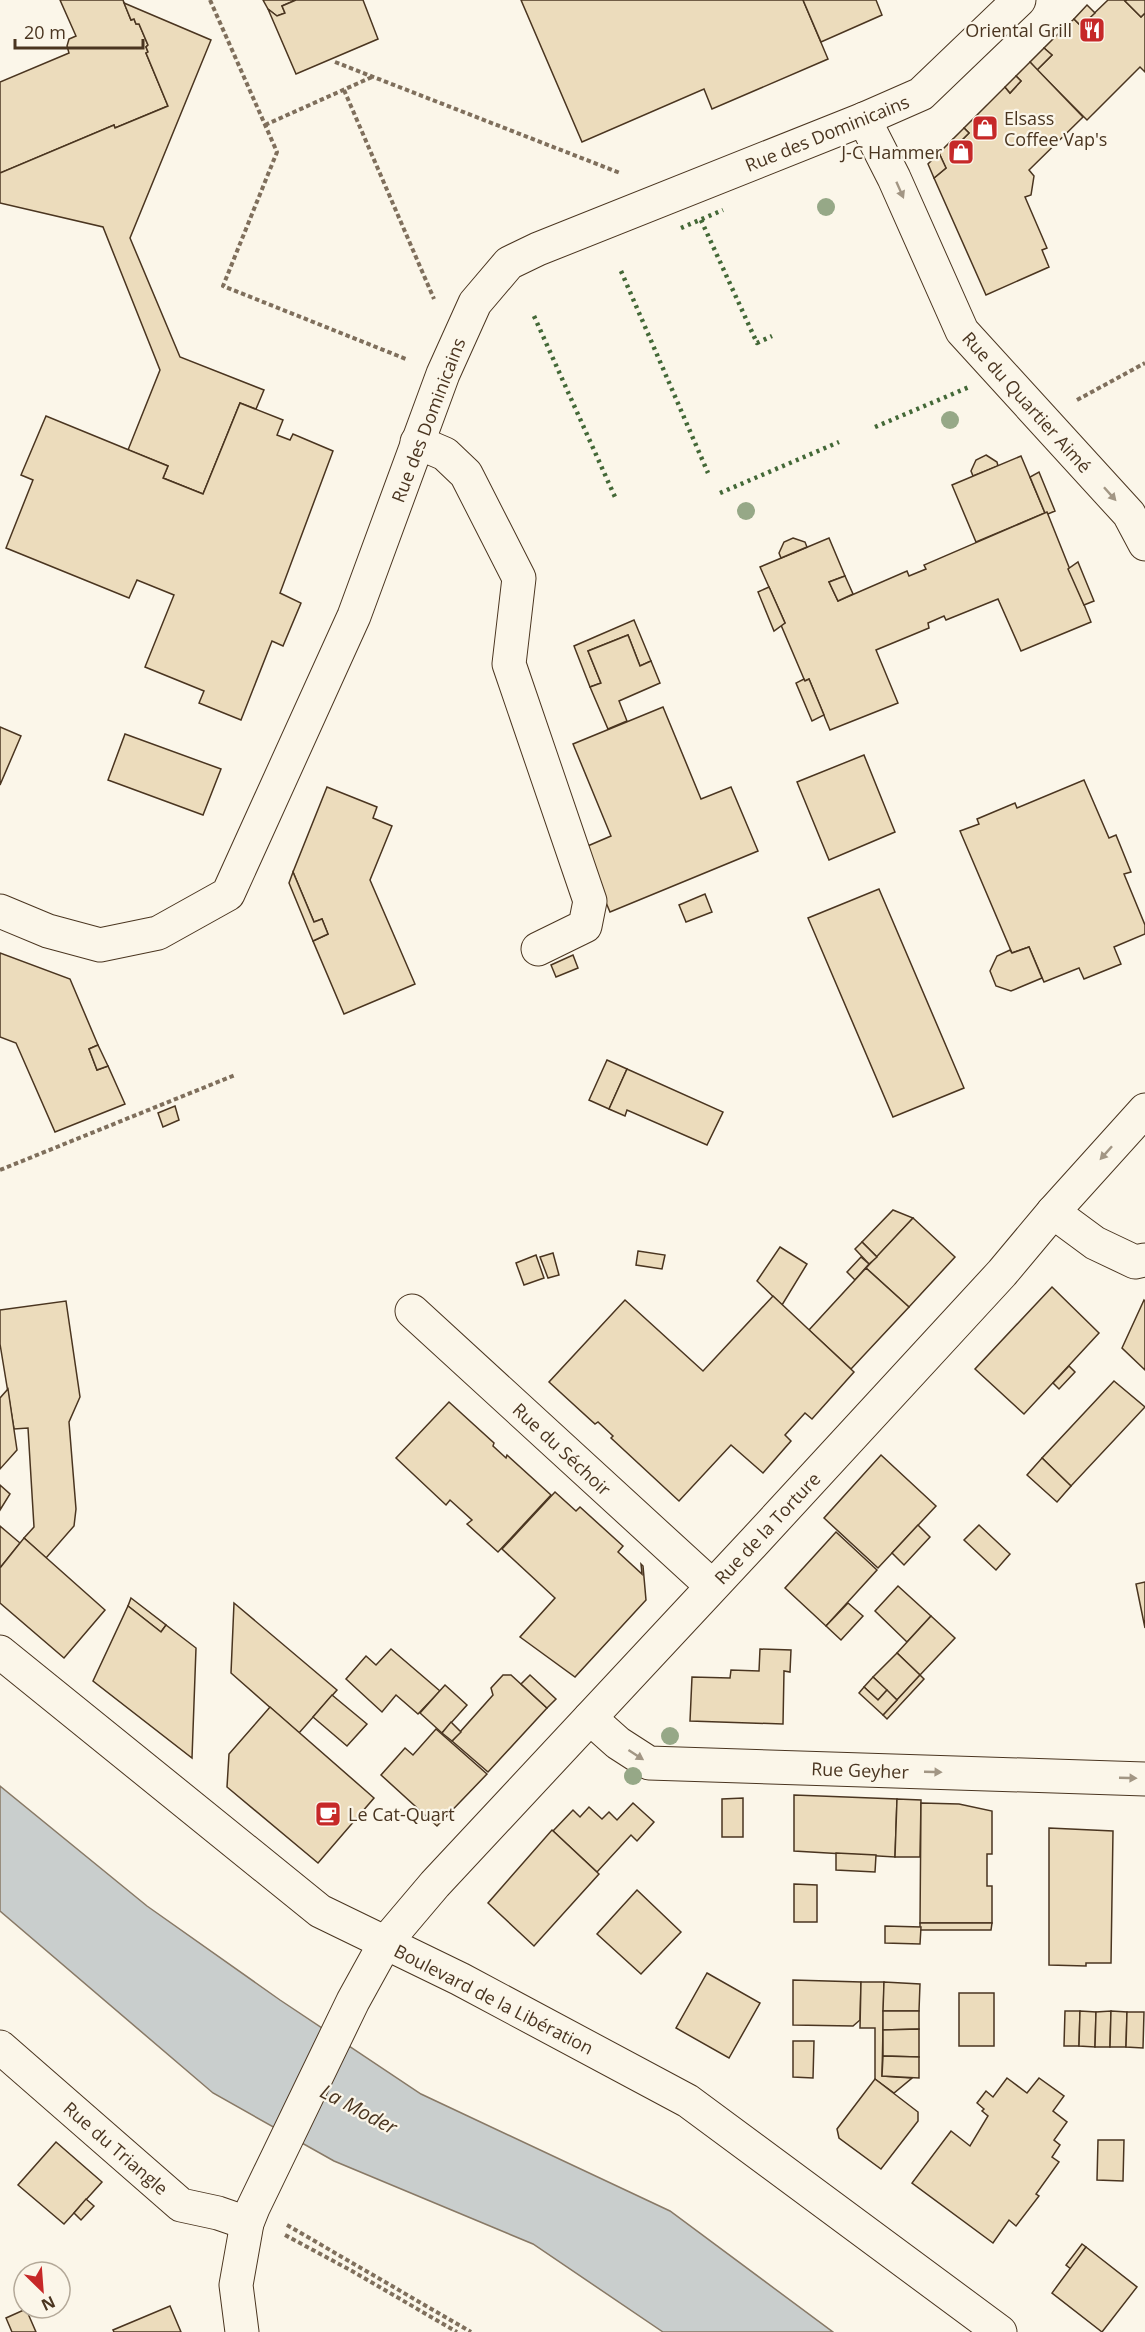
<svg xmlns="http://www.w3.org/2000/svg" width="1145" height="2332" font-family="'Open Sans',sans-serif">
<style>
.water{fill:#c9cecd;stroke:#887966;stroke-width:1.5}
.building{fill:#ecdcbc;stroke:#4a3520;stroke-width:1.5}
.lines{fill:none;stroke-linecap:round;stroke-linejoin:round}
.minor-casing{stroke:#4a3520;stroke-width:35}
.major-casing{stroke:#4a3520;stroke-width:35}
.path{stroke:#7f6f5c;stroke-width:4;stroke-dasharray:4.5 3;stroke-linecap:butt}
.minor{stroke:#fbf6e9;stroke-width:33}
.major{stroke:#fbf6e9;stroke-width:33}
.hedge{stroke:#436837;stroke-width:4.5;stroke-dasharray:3 4.5;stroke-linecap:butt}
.tree{fill:#96a887}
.oneway{fill:#a29684}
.labels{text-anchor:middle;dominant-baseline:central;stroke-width:4.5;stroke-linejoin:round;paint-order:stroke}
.poi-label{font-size:18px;fill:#4a3520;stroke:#fbf6e9;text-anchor:end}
.street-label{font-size:18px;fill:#4a3520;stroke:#fbf6e9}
.water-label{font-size:20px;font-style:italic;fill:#4a3520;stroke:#fbf6e9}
</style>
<rect width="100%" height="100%" fill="#fbf6e9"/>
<path class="water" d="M0 1786 147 1906 280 2000 421 2094 670 2211 833 2332H663L533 2244 334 2161 213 2093 0 1911Z"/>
<g class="building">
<path d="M60 0H123L131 20 134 19 136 24H139L148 45 146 47 148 52 146 53 168 106 115 128 114 125 0 173V82L69 53 67 46 69 39 76 36Z"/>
<path d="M263 0H296L282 6 285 13 277 16 268 9Z"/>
<path d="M296 0H363L378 39 296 74 268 9 277 16 285 13 282 6Z"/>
<path d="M521 0H803L828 59 712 109 704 89 582 142Z"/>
<path d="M803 0H876L882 15 821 42Z"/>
<path d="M1108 0H1124L1141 17 1145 13V72L1140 67 1087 120 1037 70 1052 55 1044 48 1058 34 1074 19 1081 26Z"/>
<path d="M1127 0H1145V13L1141 17 1125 1Z"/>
<path d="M124 3 211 40 130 238 180 357 264 390 256 409 240 403 203 494 163 478 168 466 128 450 160 370 103 227 0 203V173L114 125 115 128 168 106 146 53 148 52 146 47 148 45 139 24H136L134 19 131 20Z"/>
<path d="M1087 5 1095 13 1081 26 1074 19Z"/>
<path d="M1044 48 1052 55 1037 70 1030 62Z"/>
<path d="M1030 62 1083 117 1029 170 1034 176 1031 195 1025 197 1047 248 1042 250 1049 267 986 295 934 178 946 168 939 153 953 139 958 144 969 133 964 128 1005 87 1010 93 1021 81 1016 76Z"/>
<path d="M1016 76 1021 81 1010 93 1005 87Z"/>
<path d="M964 128 969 133 958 144 953 139Z"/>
<path d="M939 153 946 168 934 178 928 164Z"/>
<path d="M240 403 283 420 277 435 290 440 293 434 333 451 280 593 301 603 283 646 272 641 241 720 199 703 204 691 145 667 174 595 137 580 129 598 6 548 33 480 21 475 46 416 168 466 163 478 203 494Z"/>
<path d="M986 455 997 462 998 466 973 476 971 471 976 460Z"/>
<path d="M1021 456 1045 513 976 542 952 485Z"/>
<path d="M1039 472 1055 511 1048 514 1045 513 1030 477Z"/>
<path d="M1047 512 1091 622 1021 651 998 599 946 620 944 616 928 623 929 628 876 650 898 703 830 730 809 679 805 681 804 679 781 625 785 623 760 567 829 538 845 576 829 582 838 601 907 571 909 576 926 569 924 565Z"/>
<path d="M793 538 805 542 807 547 781 558 779 553 784 542Z"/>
<path d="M1078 562 1094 601 1084 605 1068 569Z"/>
<path d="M845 576 853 594 838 601 829 582Z"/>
<path d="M769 587 785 623 774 631 758 592Z"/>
<path d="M634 620 651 661 640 666 628 635 588 651 601 683 590 687 574 646Z"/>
<path d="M628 635 640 666 651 661 660 683 619 701 627 721 608 729 590 687 601 683 588 651Z"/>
<path d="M804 679 805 681 809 679 824 715 812 721 796 683Z"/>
<path d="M663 707 701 799 731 787 758 851 610 912 583 848 611 836 573 744Z"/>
<path d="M0 727 21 736 0 785Z"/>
<path d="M125 734 221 769 203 815 108 780Z"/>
<path d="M864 755 895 832 829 860 797 782Z"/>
<path d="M1084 780 1109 838 1116 835 1131 872 1124 874 1145 925V934L1114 947 1121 964 1084 979 1079 968 1044 982 1029 947 1012 953 960 831 979 824 977 819 1015 803 1017 808Z"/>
<path d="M327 787 377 807 373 818 392 826 370 880 415 984 344 1014 313 941 328 934 322 919 314 922 293 872Z"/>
<path d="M293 872 314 922 322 919 328 934 313 941 289 883Z"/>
<path d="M879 889 964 1088 893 1117 808 918Z"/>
<path d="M705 894 712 912 686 922 679 905Z"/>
<path d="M1029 947 1042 978 1011 991 996 986 990 971 997 956 1010 950 1012 953Z"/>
<path d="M0 953 70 979 98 1045 89 1049 97 1070 108 1066 125 1104 55 1132 16 1043 0 1037Z"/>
<path d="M573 955 578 968 556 977 551 965Z"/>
<path d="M98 1045 108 1066 97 1070 89 1049Z"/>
<path d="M607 1060 627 1069 609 1109 589 1100Z"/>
<path d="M627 1069 723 1112 707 1145 627 1110 625 1116 609 1109Z"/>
<path d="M175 1106 179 1120 163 1127 158 1113Z"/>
<path d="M893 1210 913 1218 877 1257 862 1242Z"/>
<path d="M913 1218 955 1257 909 1307 866 1268Z"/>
<path d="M862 1242 877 1257 869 1264 855 1249Z"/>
<path d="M780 1247 807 1264 782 1305 757 1281Z"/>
<path d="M638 1251 665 1255 662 1269 636 1265Z"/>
<path d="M553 1253 559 1275 548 1278 540 1257Z"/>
<path d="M536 1255 544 1278 524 1285 516 1263Z"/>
<path d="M861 1257 869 1264 855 1280 847 1272Z"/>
<path d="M866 1268 909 1307 851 1369 809 1330Z"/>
<path d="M1052 1287 1099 1333 1024 1414 975 1369Z"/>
<path d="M773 1296 854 1372 812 1419 805 1413 785 1435 791 1441 763 1473 731 1445 679 1501 611 1438 613 1436 598 1422 595 1424 549 1382 625 1300 703 1371Z"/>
<path d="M1144 1300 1145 1301V1370L1122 1348Z"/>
<path d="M66 1301 80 1397 69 1422 76 1509 74 1526 46 1558 24 1538 34 1527 28 1428 14 1429 0 1344V1310Z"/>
<path d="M1069 1366 1075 1372 1059 1389 1053 1383Z"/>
<path d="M1114 1381 1145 1407 1071 1486 1042 1458Z"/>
<path d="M8 1389 17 1450 0 1469V1398Z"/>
<path d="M449 1402 494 1443 493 1446 506 1458 507 1455 551 1495 498 1552 467 1524 472 1520 450 1500 446 1505 396 1458Z"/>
<path d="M881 1455 936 1506 878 1568 824 1518Z"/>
<path d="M1042 1458 1071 1486 1057 1502 1027 1475Z"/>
<path d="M0 1485 10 1494 0 1510Z"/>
<path d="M555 1492 576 1511 580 1507 623 1546 618 1552 642 1574 641 1564 643 1566 646 1600 575 1677 520 1637 555 1598 502 1549Z"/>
<path d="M918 1525 930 1537 904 1565 892 1553Z"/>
<path d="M979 1525 1010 1554 996 1570 964 1540Z"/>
<path d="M0 1526 20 1543 0 1568Z"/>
<path d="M836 1532 877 1570 826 1626 785 1588Z"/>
<path d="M24 1538 105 1610 64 1658 0 1603V1568Z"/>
<path d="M1145 1582V1628L1136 1584Z"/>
<path d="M898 1586 931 1616 907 1642 875 1611Z"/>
<path d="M131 1598 166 1625 161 1632 128 1606Z"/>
<path d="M234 1603 337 1690 299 1733 231 1673Z"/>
<path d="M848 1603 863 1616 841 1640 826 1626Z"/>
<path d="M128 1606 161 1632 166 1625 196 1648 192 1758 93 1681Z"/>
<path d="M931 1616 955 1638 920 1675 897 1653Z"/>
<path d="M391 1649 440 1691 418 1714 396 1695 382 1712 346 1679 366 1656 376 1665Z"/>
<path d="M760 1649 791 1650 790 1672 784 1671 783 1724 690 1721 692 1677 730 1678 731 1670 759 1671Z"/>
<path d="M897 1653 920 1675 897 1700 873 1677Z"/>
<path d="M503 1675H511L547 1708 488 1772 452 1741 493 1695 491 1688Z"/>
<path d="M530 1675 556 1699 547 1708 521 1684Z"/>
<path d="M920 1675 924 1679 887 1719 883 1715Z"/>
<path d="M873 1677 887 1690 878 1700 864 1687Z"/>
<path d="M445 1685 467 1705 442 1733 420 1713Z"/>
<path d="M864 1687 878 1700 887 1690 897 1700 883 1715 859 1693Z"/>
<path d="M332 1695 367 1724 347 1746 313 1717Z"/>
<path d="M270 1707 374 1798 318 1863 227 1787 229 1754Z"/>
<path d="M451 1722 461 1732 452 1741 442 1733Z"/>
<path d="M436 1729 487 1774 437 1826 381 1775 405 1748 413 1755Z"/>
<path d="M794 1795 897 1799 895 1857 794 1851Z"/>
<path d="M743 1798V1837H722V1799Z"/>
<path d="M897 1799 921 1800 920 1857H895Z"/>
<path d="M633 1803 654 1822 637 1841 631 1835 597 1872 553 1831 573 1810 580 1817 589 1807 602 1819 609 1812 617 1820Z"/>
<path d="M921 1803 959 1804 992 1811V1854H987V1886H992V1923H920Z"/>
<path d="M1049 1828 1113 1831 1111 1963H1086V1966L1049 1965Z"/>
<path d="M552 1830 599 1874 534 1946 488 1903Z"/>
<path d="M836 1853 876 1855 875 1872 836 1870Z"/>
<path d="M794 1884 817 1885V1922H794Z"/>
<path d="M637 1890 681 1932 641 1974 597 1934Z"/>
<path d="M920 1923H992L991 1930H920Z"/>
<path d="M885 1926 921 1927 920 1944 885 1943Z"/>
<path d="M707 1973 760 2003 729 2058 676 2028Z"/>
<path d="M793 1980 861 1982 860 2020 853 2026 793 2025Z"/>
<path d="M861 1982H884L882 2076 912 2078 894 2093 875 2079V2028H860Z"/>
<path d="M884 1982 920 1984 919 2011H883Z"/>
<rect x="959" y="1993" width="35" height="53"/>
<path d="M883 2011H919V2029L883 2030Z"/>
<path d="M1065 2011H1080L1079 2046H1064Z"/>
<path d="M1080 2011 1096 2012 1095 2047 1079 2046Z"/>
<path d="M1111 2011 1110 2047H1095L1096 2012Z"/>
<path d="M1111 2011 1127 2012 1126 2047H1110Z"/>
<path d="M1127 2012H1144L1143 2048 1126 2047Z"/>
<path d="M919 2029V2057L883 2056V2030Z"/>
<path d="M793 2041H814L813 2078 793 2077Z"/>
<path d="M883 2056 919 2057V2078L882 2076Z"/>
<path d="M1007 2078 1027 2093 1039 2078 1064 2096 1053 2111 1067 2122 1054 2140 1060 2145 1052 2157 1059 2162 1036 2194 1039 2196 1016 2226 1009 2220 993 2243 912 2183 951 2131 970 2146 988 2116 982 2111 984 2109 977 2103 986 2091 993 2097Z"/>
<path d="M875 2079 918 2112V2121L881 2169 839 2138 837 2129Z"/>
<path d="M1098 2140H1124L1123 2181 1097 2180Z"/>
<path d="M56 2142 102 2182 64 2224 18 2185Z"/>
<path d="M86 2199 94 2206 81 2220 74 2213Z"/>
<path d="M1082 2244 1086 2247 1071 2269 1066 2265Z"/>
<path d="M1086 2247 1137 2287 1102 2332 1052 2293Z"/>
<path d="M170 2306 181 2332H114L113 2330Z"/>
<path d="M26 2309 36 2332H12L6 2318Z"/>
</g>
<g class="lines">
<defs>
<g id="minor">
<path d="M864 119 894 178 962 331 1129 514 1145 544"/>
<path d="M417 442 445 454 466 474 519 578 509 664 590 901 585 926 538 949"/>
<path d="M0 911 48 931 100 945 158 933 228 894 354 616 443 374 475 303 509 263 538 249 864 119 921 94 1019 0"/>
<path d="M1053 1212 1095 1243 1135 1262 1145 1260"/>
<path d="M412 1311 712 1586"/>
<path d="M590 1718 618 1743 649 1763 1145 1779"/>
<path d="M0 2047 181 2205 218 2213 247 2223"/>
<path d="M242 2332 236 2285 247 2223 253 2208 353 2001 385 1943 435 1884 755 1541 1002 1273 1053 1212 1145 1110"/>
</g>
<path id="major" d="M0 1652 320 1911 460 1979 688 2101 1000 2332"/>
</defs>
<use href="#minor" class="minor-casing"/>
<use href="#major" class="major-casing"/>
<g class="path">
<path d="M210 0 277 152 223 286 406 359"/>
<path d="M335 62 620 173"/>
<path d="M344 90 434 299"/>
<path d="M265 125 372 77"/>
<path d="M1077 400 1145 363"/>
<path d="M0 1170 235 1075"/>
<path d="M287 2225 471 2332"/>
<path d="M285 2235 352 2271 457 2332"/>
</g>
<use href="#minor" class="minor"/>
<use href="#major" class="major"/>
<g class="hedge">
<path d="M701 220 757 343 772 336"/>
<path d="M681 228 723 210"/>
<path d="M621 271 708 473"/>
<path d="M534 316 615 497"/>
<path d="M875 427 969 387"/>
<path d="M720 493 839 442"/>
</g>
</g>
<g class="tree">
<circle cx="826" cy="207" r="9"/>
<circle cx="950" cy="420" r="9"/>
<circle cx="746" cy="511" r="9"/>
<circle cx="670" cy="1736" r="9"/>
<circle cx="633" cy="1776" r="9"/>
</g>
<defs><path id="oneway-solid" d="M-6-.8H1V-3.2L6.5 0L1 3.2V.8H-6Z" transform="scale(1.5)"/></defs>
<g class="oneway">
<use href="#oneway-solid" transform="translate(900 190) rotate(66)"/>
<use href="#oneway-solid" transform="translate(1110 494) rotate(48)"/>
<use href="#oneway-solid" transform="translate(1106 1153) rotate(132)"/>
<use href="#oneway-solid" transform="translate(636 1755) rotate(33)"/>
<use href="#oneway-solid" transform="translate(933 1772) rotate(2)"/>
<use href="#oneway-solid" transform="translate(1128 1778) rotate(2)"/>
</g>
<defs>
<symbol id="restaurant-square" viewBox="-11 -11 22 22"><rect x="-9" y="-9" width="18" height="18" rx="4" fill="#c62828" stroke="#fbf6e9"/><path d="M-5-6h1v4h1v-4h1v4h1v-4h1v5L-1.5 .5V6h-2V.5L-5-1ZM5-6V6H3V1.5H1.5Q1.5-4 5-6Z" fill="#fff"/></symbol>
<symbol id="shop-square" viewBox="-11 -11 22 22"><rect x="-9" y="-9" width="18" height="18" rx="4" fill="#c62828" stroke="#fbf6e9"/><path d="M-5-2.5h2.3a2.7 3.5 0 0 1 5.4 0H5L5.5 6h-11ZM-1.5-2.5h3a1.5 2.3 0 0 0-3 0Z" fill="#fff"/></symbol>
<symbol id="cafe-square" viewBox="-11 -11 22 22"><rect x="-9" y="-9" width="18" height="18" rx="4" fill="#c62828" stroke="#fbf6e9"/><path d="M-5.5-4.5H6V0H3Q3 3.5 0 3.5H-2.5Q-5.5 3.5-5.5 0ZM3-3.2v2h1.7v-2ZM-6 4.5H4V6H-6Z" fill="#fff"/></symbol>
</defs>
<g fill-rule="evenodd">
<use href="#restaurant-square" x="1077" y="15" width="30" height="30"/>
<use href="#shop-square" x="970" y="113" width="30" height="30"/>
<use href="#shop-square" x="946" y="137" width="30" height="30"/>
<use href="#cafe-square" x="313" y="1799" width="30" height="30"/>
</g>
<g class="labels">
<g class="poi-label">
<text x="1072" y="30">Oriental Grill</text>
<text x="1004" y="118" text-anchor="start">Elsass<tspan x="1004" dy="21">Coffee Vap's</tspan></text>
<text x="942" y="152">J-C Hammer</text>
<text x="348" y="1814" text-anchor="start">Le Cat-Quart</text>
</g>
<g class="street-label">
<text transform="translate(827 133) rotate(-22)">Rue des Dominicains</text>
<text transform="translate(1027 402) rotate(48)">Rue du Quartier Aimé</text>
<text transform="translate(428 420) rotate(-69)">Rue des Dominicains</text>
<text transform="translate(562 1449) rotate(43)">Rue du Séchoir</text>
<text transform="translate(767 1528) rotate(-47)">Rue de la Torture</text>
<text transform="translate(860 1770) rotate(2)">Rue Geyher</text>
<text transform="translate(494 1999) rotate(27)">Boulevard de la Libération</text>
<text transform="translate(116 2148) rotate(41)">Rue du Triangle</text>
</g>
<g class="water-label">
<text transform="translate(359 2109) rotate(28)">La Moder</text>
</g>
</g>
<g transform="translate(42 2290) rotate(155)"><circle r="28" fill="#fbf6e9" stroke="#b4a999" stroke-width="1.5"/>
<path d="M0-4.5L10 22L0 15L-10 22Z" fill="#c62828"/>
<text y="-9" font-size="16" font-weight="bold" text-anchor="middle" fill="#4a3520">N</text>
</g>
<path d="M15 39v9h128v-9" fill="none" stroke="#4a3520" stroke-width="3"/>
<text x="24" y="39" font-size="18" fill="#4a3520" stroke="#fbf6e9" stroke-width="4.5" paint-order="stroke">20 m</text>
</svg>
